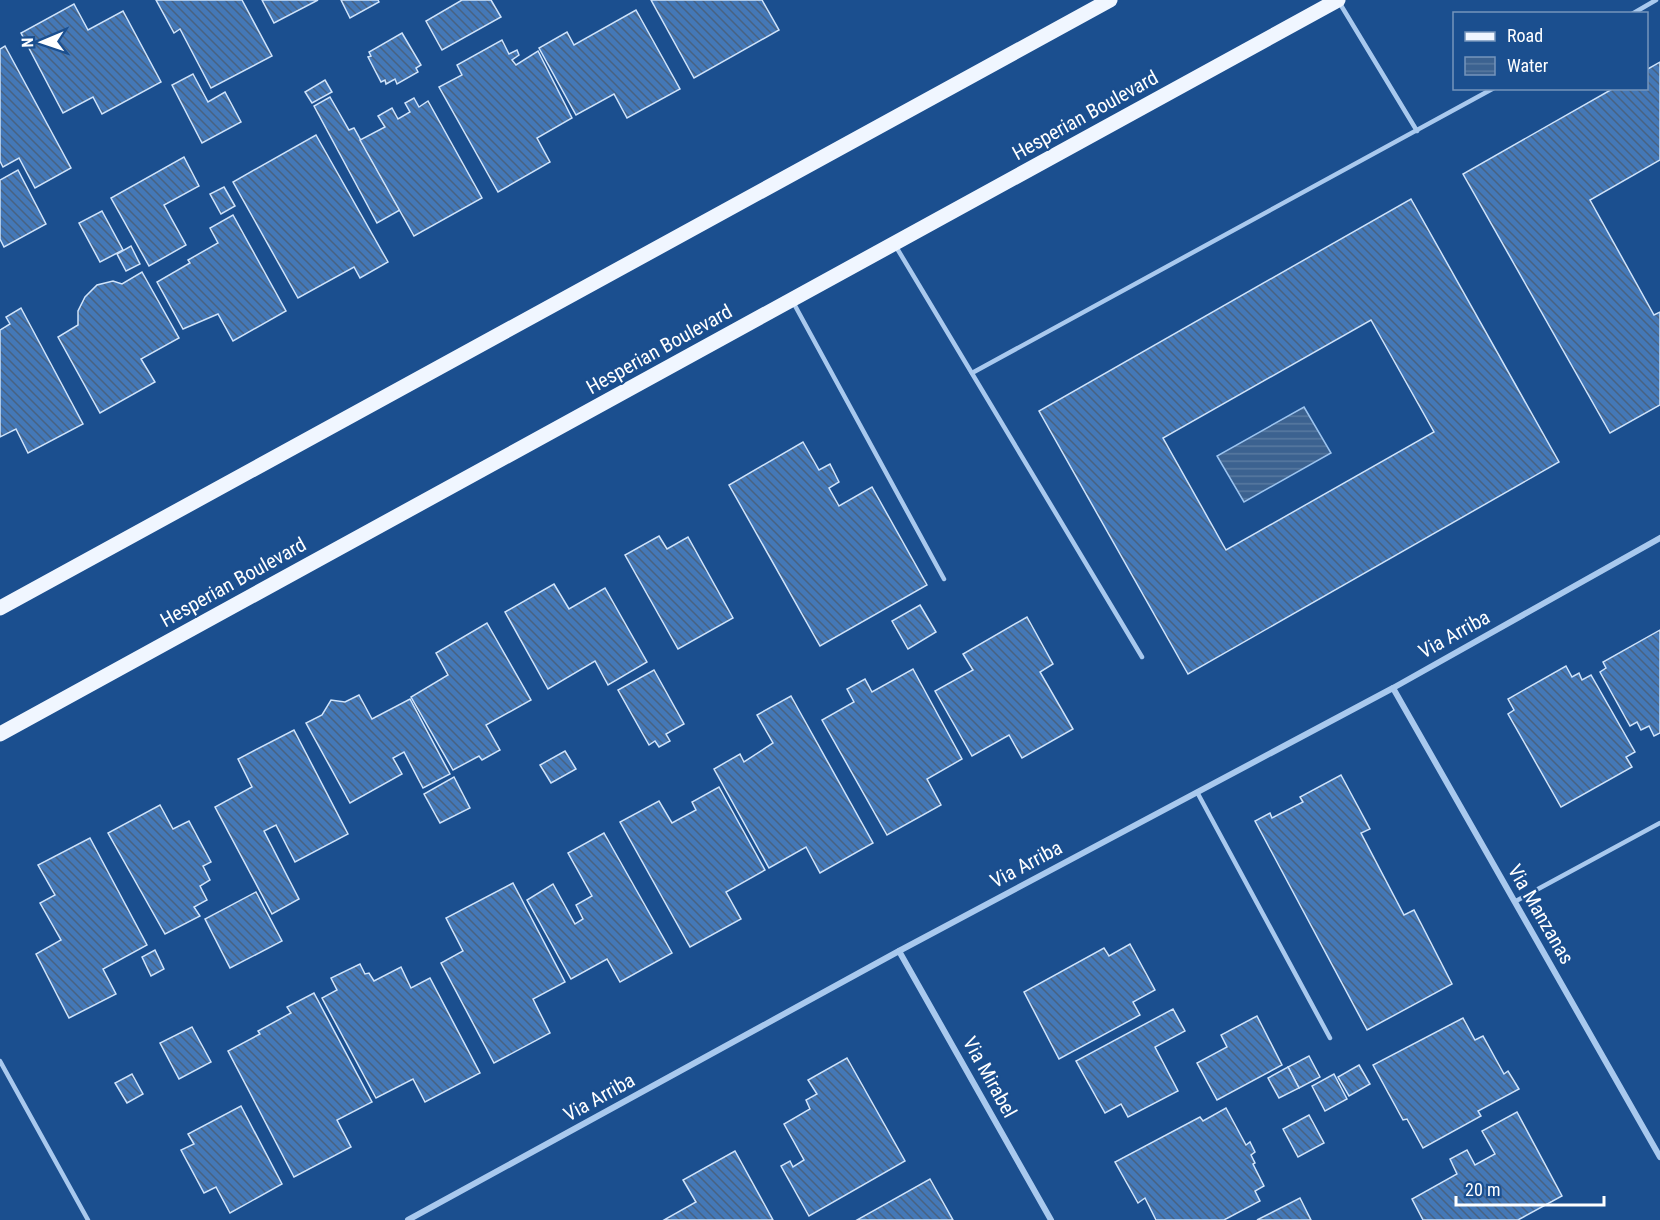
<svg xmlns="http://www.w3.org/2000/svg" width="1660" height="1220" font-family="'Roboto Condensed',sans-serif">
<style>
.water{fill:url(#water-rules);stroke:#9cc4f0;stroke-width:1.5}
.building{fill:url(#building-back-hatch);stroke:#cfe3fa;stroke-width:1.5;fill-rule:evenodd}
.lines{fill:none;stroke-linecap:round;stroke-linejoin:round}
.lane{stroke:#a9c9ee;stroke-width:4.5}
.street{stroke:#a9c9ee;stroke-width:6}
.primary{stroke:#f0f6ff;stroke-width:15}
.labels{text-anchor:middle;dominant-baseline:central;stroke-width:4.5;stroke-linejoin:round;paint-order:stroke}
.street-label{font-size:20px;fill:#fff;stroke:#1b4f8f}
</style>
<defs>
<pattern id="water-rules" width="6" height="5" patternUnits="userSpaceOnUse" patternTransform="scale(1.5)"><rect width="6" height="5" fill="#3c6290"/><path d="M0 2.5h6" fill="none" stroke="#597aa1"/></pattern>
<pattern id="building-back-hatch" width="6" height="6" patternUnits="userSpaceOnUse" patternTransform="scale(1.5)"><rect width="6" height="6" fill="#4478b7"/><path d="M-1 5l2 2M0 0l6 6M5-1l2 2" fill="none" stroke="#486282"/></pattern>
</defs>
<rect width="100%" height="100%" fill="#1b4f8f"/>
<path class="water" d="M1304 407 1331 453 1244 502 1217 456Z"/>
<g class="building">
<path d="M156 0H242L272 56 211 88 180 29 174 33Z"/>
<path d="M262 0H318L274 23Z"/>
<path d="M341 0H378L379 2 350 18Z"/>
<path d="M462 0H491L501 17 442 50 426 21Z"/>
<path d="M651 0H762L779 30 694 78Z"/>
<path d="M74 4 88 30 123 11 161 82 102 114 93 97 63 113 21 33Z"/>
<path d="M636 10 680 89 627 118 614 94 576 115 539 48 567 32 574 45Z"/>
<path d="M402 33 421 65 416 68 418 72 397 84 395 79 386 84 385 80 381 82 368 57 371 56 369 52Z"/>
<path d="M502 40 509 54 517 50 519 55 512 60 516 65 538 51 572 118 537 138 550 162 498 192 439 87 462 75 457 65Z"/>
<path d="M5 46 71 168 35 188 19 158 3 167 0 161V49Z"/>
<path d="M1660 62V160L1590 200 1654 315 1660 312V405L1610 433 1463 174 1614 88H1646V70Z"/>
<path d="M193 74 208 102 225 92 241 122 202 143 172 85Z"/>
<path d="M325 80 332 92 312 103 305 92Z"/>
<path d="M330 97 349 130 354 128 400 210 377 223 314 106Z"/>
<path d="M414 98 419 107 428 101 482 198 414 236 360 140 385 127 378 116 392 108 398 119 410 112 405 103Z"/>
<path d="M316 135 388 262 360 278 354 267 298 298 233 182Z"/>
<path d="M184 157 199 186 164 205 186 245 149 266 111 198Z"/>
<path d="M18 170 46 224 4 247 0 239V180Z"/>
<path d="M224 187 235 206 221 214 210 194Z"/>
<path d="M1411 199 1559 462 1188 674 1039 411ZM1371 320 1434 432 1226 550 1163 438Z"/>
<path d="M102 211 123 250 100 262 79 223Z"/>
<path d="M233 215 286 311 233 341 218 314 183 329 157 282 190 263 188 260 218 243 210 228Z"/>
<path d="M131 246 140 264 126 271 117 254Z"/>
<path d="M142 272 179 338 141 359 155 382 100 413 58 337 78 325V311L85 297 97 285 113 281 122 284Z"/>
<path d="M21 308 83 424 28 453 16 429 0 437V330L10 324 6 317Z"/>
<path d="M803 442 819 470 830 464 839 482 829 488 839 506 872 487 927 585 820 646 729 485Z"/>
<path d="M659 536 667 549 688 537 733 618 678 649 625 555Z"/>
<path d="M554 584 569 609 605 588 647 662 608 685 595 661 548 689 505 612Z"/>
<path d="M920 605 936 632 908 649 892 621Z"/>
<path d="M1027 617 1053 664 1040 672 1073 729 1022 758 1009 735 972 756 935 691 973 670 963 654Z"/>
<path d="M487 623 531 700 486 725 500 750 482 760 479 756 453 770 411 697 448 675 436 653Z"/>
<path d="M1660 630V733L1654 736 1649 726 1641 730 1637 722 1630 726 1600 672 1606 668 1603 662Z"/>
<path d="M1566 666 1572 677 1579 673 1582 680 1591 675 1635 752 1626 757 1632 767 1561 807 1508 714 1514 710 1508 699Z"/>
<path d="M913 669 962 759 927 779 941 805 887 835 822 720 854 702 847 689 865 679 872 692Z"/>
<path d="M654 670 684 724 666 734 670 741 659 747 655 741 649 745 618 690Z"/>
<path d="M359 695 372 719 410 699 450 774 423 788 404 752 393 758 402 774 350 803 306 723 322 715 331 700 345 702Z"/>
<path d="M791 696 873 843 820 873 806 847 769 868 714 769 740 754 744 762 773 743 757 715Z"/>
<path d="M294 730 348 834 295 862 276 825 264 831 299 899 272 914 215 807 252 787 238 759Z"/>
<path d="M565 751 576 769 551 783 540 765Z"/>
<path d="M1341 775 1370 829 1361 833 1404 915 1414 910 1452 984 1367 1030 1255 821 1270 813 1272 818 1303 802 1300 797Z"/>
<path d="M454 777 470 808 440 823 424 794Z"/>
<path d="M719 787 765 870 726 892 741 919 690 947 620 822 659 801 672 823 696 810 692 802Z"/>
<path d="M160 805 173 829 189 821 211 862 203 866 210 880 200 886 207 900 194 907 200 916 165 934 108 833Z"/>
<path d="M604 833 672 953 620 982 607 959 571 979 527 900 553 884 575 924 583 919 576 905 592 896 568 853Z"/>
<path d="M90 838 147 945 103 969 116 994 69 1018 36 954 61 940 40 903 55 895 38 865Z"/>
<path d="M513 883 565 982 533 999 550 1033 494 1063 441 963 463 951 446 918Z"/>
<path d="M256 892 282 941 230 968 205 919Z"/>
<path d="M1130 944 1155 990 1133 1002 1140 1015 1059 1059 1024 992 1104 948 1109 956Z"/>
<path d="M155 950 164 969 151 976 142 957Z"/>
<path d="M360 964 365 974 369 973 374 981 401 967 411 988 430 978 480 1073 425 1102 413 1079 376 1098 322 998 337 990 331 978Z"/>
<path d="M314 993 372 1102 337 1120 351 1147 294 1177 228 1051 260 1034 258 1031 291 1013 287 1007Z"/>
<path d="M1173 1009 1185 1031 1155 1047 1178 1091 1128 1117 1121 1104 1105 1113 1076 1061Z"/>
<path d="M1257 1016 1282 1065 1217 1100 1197 1063 1227 1047 1221 1035Z"/>
<path d="M1463 1018 1475 1040 1483 1036 1504 1074 1508 1071 1519 1089 1478 1111 1481 1116 1423 1148 1407 1119 1403 1120 1373 1065Z"/>
<path d="M192 1027 211 1062 179 1079 160 1043Z"/>
<path d="M1309 1056 1320 1077 1299 1088 1288 1067Z"/>
<path d="M847 1058 905 1161 809 1216 781 1166 790 1161 793 1167 804 1160 784 1124 810 1109 806 1100 817 1094 808 1080Z"/>
<path d="M1359 1065 1370 1084 1349 1096 1338 1077Z"/>
<path d="M1288 1067 1299 1088 1279 1098 1268 1078Z"/>
<path d="M132 1074 143 1094 127 1103 115 1083Z"/>
<path d="M1334 1074 1347 1099 1325 1111 1312 1086Z"/>
<path d="M241 1106 282 1184 230 1213 216 1187 204 1193 181 1150 194 1144 188 1134Z"/>
<path d="M1226 1108 1246 1145 1250 1142 1255 1152 1251 1155 1255 1163 1253 1164 1264 1186 1255 1191 1260 1201 1224 1220H1156L1145 1198 1138 1203 1115 1162 1200 1117 1203 1121Z"/>
<path d="M1517 1112 1562 1196 1518 1220H1423L1412 1199 1457 1174 1450 1159 1467 1150 1475 1165 1495 1154 1482 1131Z"/>
<path d="M1309 1115 1324 1143 1298 1157 1283 1129Z"/>
<path d="M735 1151 773 1220H664L696 1202 683 1180Z"/>
<path d="M930 1179 953 1220H857Z"/>
<path d="M1300 1198 1311 1220H1257Z"/>
</g>
<g class="lines">
<g class="lane">
<path d="M1339 2 1417 131"/>
<path d="M1632 14 1656 0"/>
<path d="M895 245 1142 657"/>
<path d="M793 302 944 579"/>
<path d="M972 373 1494 88"/>
<path d="M1197 792 1330 1038"/>
<path d="M1516 901 1660 823"/>
<path d="M0 1061 88 1220"/>
</g>
<g class="street">
<path d="M1393 688 1660 1157"/>
<path d="M899 951 1051 1220"/>
<path d="M408 1220 899 951 1393 688 1660 538"/>
</g>
<g class="primary">
<path d="M0 608 1110 0"/>
<path d="M0 734 1338 0"/>
</g>
</g>
<g class="labels">
<g class="street-label">
<text transform="translate(1085 115) rotate(-29)">Hesperian Boulevard</text>
<text transform="translate(659 349) rotate(-29)">Hesperian Boulevard</text>
<text transform="translate(233 582) rotate(-29)">Hesperian Boulevard</text>
<text transform="translate(1454 634) rotate(-29)">Via Arriba</text>
<text transform="translate(1026 864) rotate(-28)">Via Arriba</text>
<text transform="translate(1541 914) rotate(60)">Via Manzanas</text>
<text transform="translate(990 1077) rotate(61)">Via Mirabel</text>
<text transform="translate(599 1097) rotate(-29)">Via Arriba</text>
</g>
</g>
<rect x="1453" y="12" width="195" height="78" fill="#1b4f8f" stroke="#7695bc" stroke-width="1.5"/>
<rect x="1465" y="32" width="30" height="9" fill="#f0f6ff" stroke="#7695bc" stroke-width="1.5"/>
<text x="1507" y="42" font-size="18" fill="#ffffff">Road</text>
<rect x="1465" y="57" width="30" height="18" fill="url(#water-rules)" stroke="#7695bc" stroke-width="1.5"/>
<text x="1507" y="72" font-size="18" fill="#ffffff">Water</text>
<g transform="translate(42 42) rotate(268)" stroke="#1b4f8f" stroke-width="4.5" paint-order="stroke">
<path d="M0-4.5L10 22L0 15L-10 22Z" fill="#ffffff"/>
<text y="-9" font-size="16" font-weight="bold" text-anchor="middle" fill="#ffffff">N</text>
</g>
<path d="M1456 1196v9h148v-9" fill="none" stroke="#ffffff" stroke-width="3"/>
<text x="1465" y="1196" font-size="18" fill="#ffffff" stroke="#1b4f8f" stroke-width="4.5" paint-order="stroke">20 m</text>
</svg>
